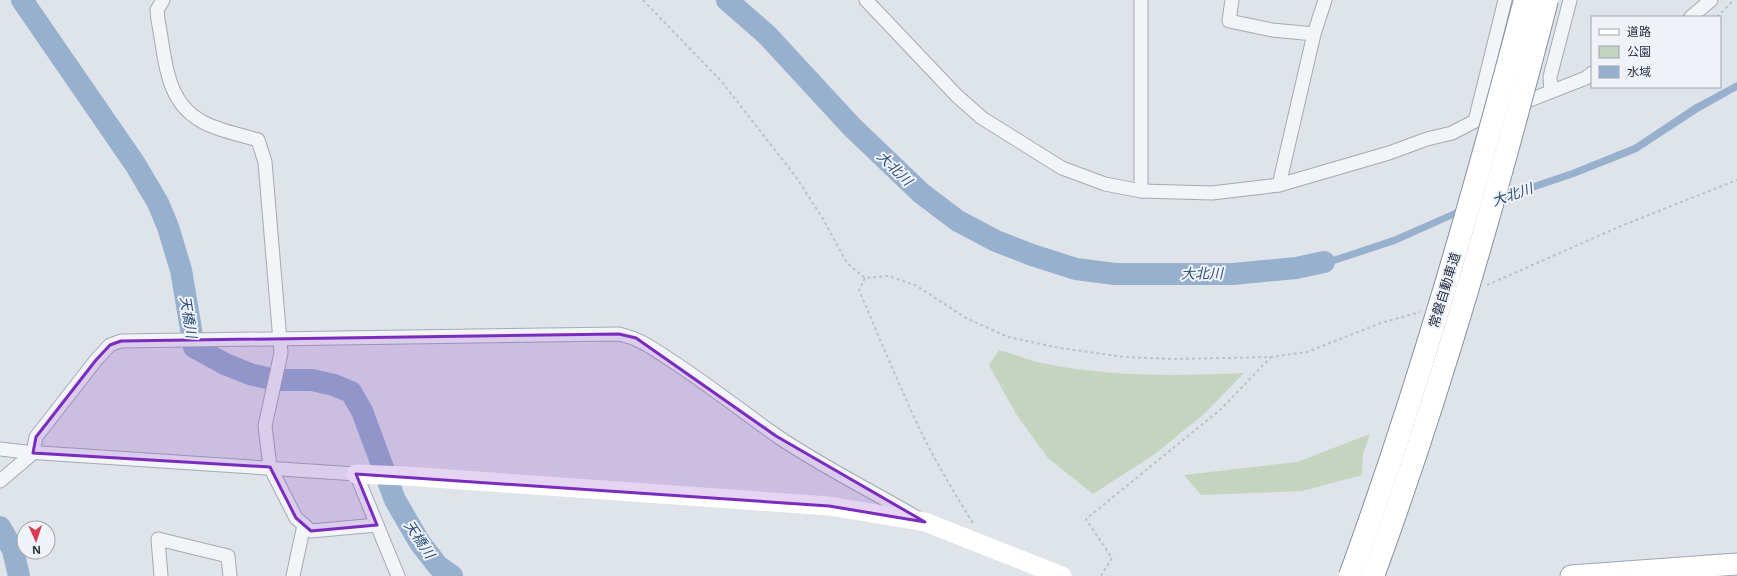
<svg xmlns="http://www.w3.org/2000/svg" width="1737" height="576" font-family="'Open Sans','Noto Sans JP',sans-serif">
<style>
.green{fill:#c4d4bf}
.water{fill:#97b0cd}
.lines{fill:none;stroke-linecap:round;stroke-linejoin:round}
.river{stroke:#97b0cd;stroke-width:22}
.street-casing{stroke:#a4aab4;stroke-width:15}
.primary-casing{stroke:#9da7b6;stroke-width:23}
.path{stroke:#bdc1c8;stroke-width:2;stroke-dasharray:3 3;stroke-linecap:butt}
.street{stroke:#f2f4f7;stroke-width:13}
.secondary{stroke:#fff;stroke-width:19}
.primary{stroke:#fff;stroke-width:21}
.highway-bridge-casing{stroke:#8590a1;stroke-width:24;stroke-linecap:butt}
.highway-bridge{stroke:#fff;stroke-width:22}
.marked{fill:#7b2cbf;fill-opacity:0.2;stroke:#7b2cbf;stroke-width:3;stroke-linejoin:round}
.labels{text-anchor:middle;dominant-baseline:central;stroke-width:4;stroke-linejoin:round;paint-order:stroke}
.street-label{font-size:13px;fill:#263042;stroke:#eff2f7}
.water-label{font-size:14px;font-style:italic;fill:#2d4e7a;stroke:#eff2f7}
</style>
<rect width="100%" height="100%" fill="#dfe3ea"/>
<g class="green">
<path d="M999 350C1014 354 1030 361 1046 364 1111 377 1178 376 1244 373L1204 414 1155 454 1093 494 1048 458 1016 414 989 365Z"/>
<path d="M1370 434 1363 454 1362 475 1302 491 1201 495 1184 475 1297 462Z"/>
</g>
<path class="water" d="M1737 82V90L1698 112 1637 152 1574 177 1460 215 1395 244 1331 265 1296 272 1295 265 1330 258 1393 237 1457 209 1572 170 1634 145 1694 105Z"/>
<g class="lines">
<g class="river">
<path d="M22 0 135 164 158 203 168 227 181 270 194 347 225 364 250 374 275 380H312L334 385 351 392 362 411 395 500 420 543 438 566 452 576"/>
<path d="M727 0 767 35 852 127 921 193 958 221 996 241 1032 255 1076 269 1115 274H1233L1296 268 1324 262"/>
<path d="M0 527 13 550 19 576"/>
</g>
<defs>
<g id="street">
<path d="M163 0 157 10 158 20C167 66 165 111 217 128 230 133 245 136 258 140L265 162 281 353 265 426 270 467 296 518 311 531 377 525"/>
<path d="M866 0 957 96 982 118 1062 168 1105 184 1141 191 1212 193 1279 185 1389 153 1427 139 1452 133 1475 121 1498 112"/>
<path d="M1232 0 1229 21 1272 30 1314 34"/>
<path d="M1691 17 1711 0"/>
<path d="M1551 91 1550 77 1570 0"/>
<path d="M1517 105 1586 78 1592 73"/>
<path d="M1475 121 1505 0"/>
<path d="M1279 185 1314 34 1325 0"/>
<path d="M1141 191V0"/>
<path d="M0 449 26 452 356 474 398 576"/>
<path d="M0 481 33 453 36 437 96 360 110 345 121 341 619 334C642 339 656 351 675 363 710 386 743 412 777 436 821 466 870 490 916 517"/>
<path d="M161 576 158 539 228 556 230 576"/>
<path d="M293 576 304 525"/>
</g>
<path id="primary" d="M1571 576 1737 564"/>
</defs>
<use href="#street" class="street-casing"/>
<use href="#primary" class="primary-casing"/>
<g class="path">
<path d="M643 0 722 82 796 177 823 219 847 263 865 278 889 276 917 286 966 318 1008 337 1060 348 1124 357 1175 359 1271 357 1307 352 1381 323 1420 312"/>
<path d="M1717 17 1734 0"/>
<path d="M865 278 859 290C879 337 899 385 921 432 937 464 955 494 974 525"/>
<path d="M1487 285 1621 226 1737 180"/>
<path d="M1101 576 1112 558 1086 519 1221 409 1271 357"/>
</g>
<use href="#street" class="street"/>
<path class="secondary" d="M356 474 406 476 829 506 925 522 1062 576"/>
<use href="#primary" class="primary"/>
<defs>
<g id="highway-bridge">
<path d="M1350 576C1419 387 1474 194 1525 0"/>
<path d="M1373 576C1442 388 1497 194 1547 0"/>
</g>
</defs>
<use href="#highway-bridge" class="highway-bridge-casing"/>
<use href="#highway-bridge" class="highway-bridge"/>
</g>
<path class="marked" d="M619 334 636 338 776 436 925 522 829 506 356 474 377 525 311 531 296 518 270 467 33 453 36 437 96 360 110 345 121 341Z"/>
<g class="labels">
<g class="street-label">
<text transform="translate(1444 290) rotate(-73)">常磐自動車道</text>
</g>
<g class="water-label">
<text transform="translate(895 168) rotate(44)">大北川</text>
<text transform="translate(1512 194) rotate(-19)">大北川</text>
<text transform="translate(1202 273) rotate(-1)">大北川</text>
<text transform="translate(189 317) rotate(81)">天橋川</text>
<text transform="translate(420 539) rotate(56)">天橋川</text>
</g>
</g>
<rect x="1591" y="16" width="130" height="72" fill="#eff2f7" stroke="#9fa4af"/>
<rect x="1599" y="29" width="20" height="6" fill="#ffffff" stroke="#9fa4af"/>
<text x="1627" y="36" font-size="12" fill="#263042">道路</text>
<rect x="1599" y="46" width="20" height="12" fill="#c4d4bf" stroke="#9fa4af"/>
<text x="1627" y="56" font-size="12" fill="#263042">公園</text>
<rect x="1599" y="66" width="20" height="12" fill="#97b0cd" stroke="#9fa4af"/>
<text x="1627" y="76" font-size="12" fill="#263042">水域</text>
<g transform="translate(36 540) rotate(177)"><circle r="19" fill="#eff2f7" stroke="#9fa4af"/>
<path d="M0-3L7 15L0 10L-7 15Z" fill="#da394f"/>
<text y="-6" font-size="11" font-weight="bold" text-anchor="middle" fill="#263042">N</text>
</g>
</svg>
